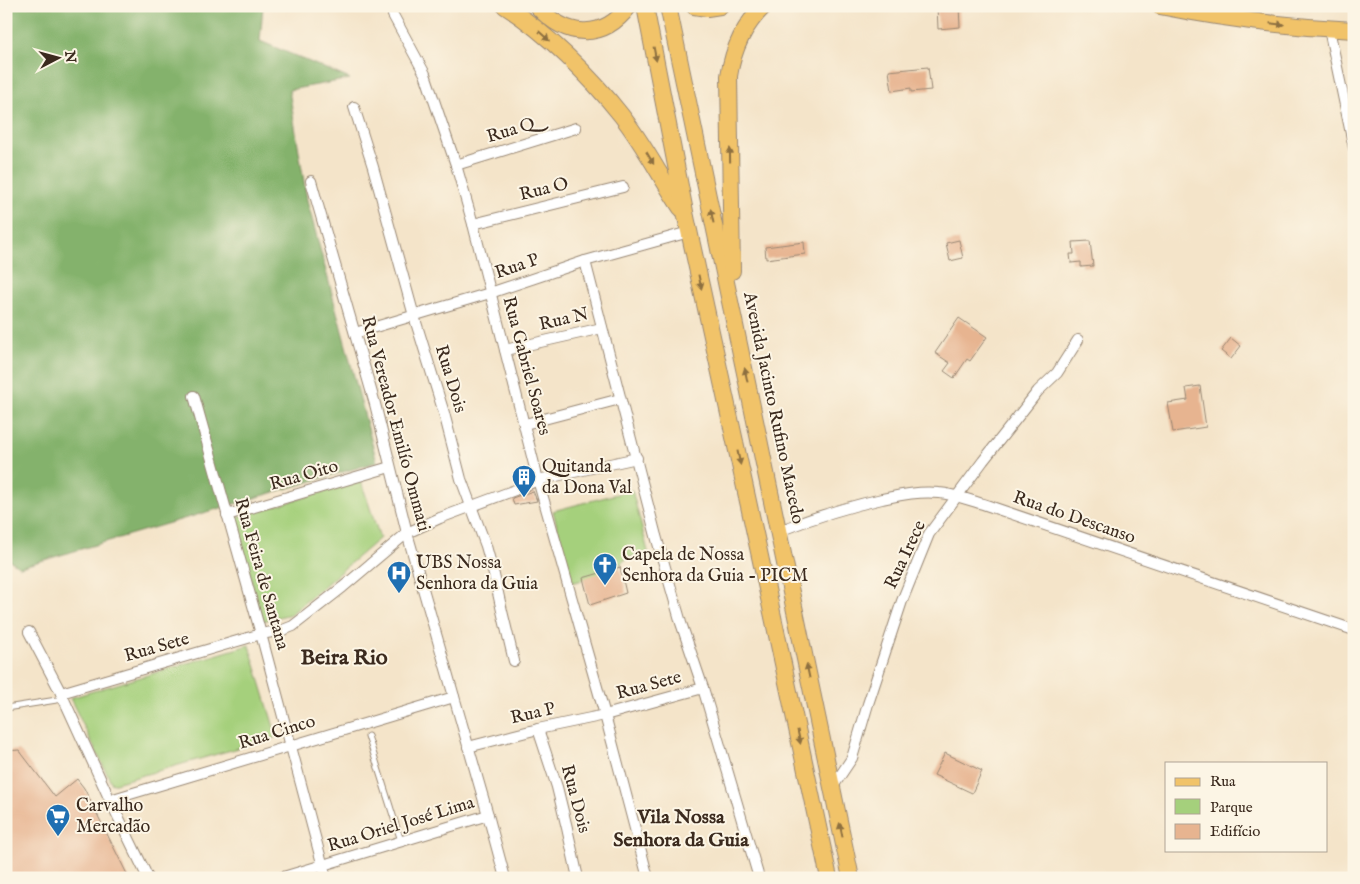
<svg xmlns="http://www.w3.org/2000/svg" width="1360" height="884" font-family="'IM FELL English',serif">
<style>
.green{fill:#a5d07c;stroke:#707d4d}
.forest{fill:#84b26c;stroke:#606e45}
.building{fill:#e7b490}
.lines{fill:none;stroke-linecap:round;stroke-linejoin:round}
.lane-casing{stroke:#988774;stroke-width:7}
.street-casing{stroke:#988774;stroke-width:12}
.primary-casing{stroke:#988774;stroke-width:18}
.lane{stroke:#fff;stroke-width:5}
.street{stroke:#fff;stroke-width:10}
.primary{stroke:#f1c369;stroke-width:16}
.oneway{fill:#8d6f40}
.labels{text-anchor:middle;dominant-baseline:central;stroke-width:4;stroke-linejoin:round;paint-order:stroke}
.street-label{font-size:18px;fill:#3b2a1e;stroke:#fcf5e5}
.poi-label{font-size:18px;fill:#3b2a1e;stroke:#fcf5e5;text-anchor:start}
.quarter-label{font-size:20px;font-weight:bold;fill:#3b2a1e;stroke:#fcf5e5}
.district-label{font-size:22px;font-weight:bold;fill:#3b2a1e;stroke:#fcf5e5}
</style>
<rect width="100%" height="100%" fill="#fcf5e5"/>
<filter id="ink" filterUnits="userSpaceOnUse"><feTurbulence type="fractalNoise" baseFrequency=".02" numOctaves="2"/><feDisplacementMap in="SourceGraphic" scale="10" xChannelSelector="R" yChannelSelector="G"/><feConvolveMatrix kernelMatrix="1 2 1 2 8 2 1 2 1" color-interpolation-filters="sRGB"/></filter>
<filter id="wash" filterUnits="userSpaceOnUse"><feTurbulence type="fractalNoise" baseFrequency=".0096" numOctaves="4" result="noise"/><feDisplacementMap in="SourceGraphic" scale="20" xChannelSelector="R" yChannelSelector="G"/><feGaussianBlur stdDeviation="1.12" result="paint"/><feColorMatrix in="noise" values="0 0 0 0 0 0 0 0 0 0 0 0 0 0 0 0 0 1.4 0 .05"/><feComposite in="paint" operator="in"/></filter>
<g filter="url(#wash)">
<rect width="100%" height="100%" fill="#f4e4c9"/>
<g class="green">
<path d="M361 481 380 538 291 614 262 621 235 518Z"/>
<path d="M632 490 650 559 642 556 629 557 621 563 615 572 571 583 553 511Z"/>
<path d="M249 645 277 737 112 784 70 698Z"/>
</g>
<path class="forest" d="M6 6H263L260 41 350 79 289 90 307 200 377 462 20 567 6 558Z"/>
<g id="blocks">
<g class="building">
<path d="M937 6H959L960 27 938 29Z"/>
<path d="M928 67 931 90 911 92V88L892 91 889 71Z"/>
<path d="M959 240 963 258 950 261 946 243Z"/>
<path d="M1090 241 1093 266 1081 267V262L1071 263 1070 254H1074L1073 242Z"/>
<path d="M804 242 805 254 766 259 765 247Z"/>
<path d="M959 318 987 337 970 361 967 359 954 378 944 371 950 363 935 353Z"/>
<path d="M1231 338 1241 346 1231 359 1221 351Z"/>
<path d="M1200 386 1206 427 1173 432 1168 403 1188 400 1186 388Z"/>
<path d="M533 491 537 501 514 505 512 498Z"/>
<path d="M620 567 626 593 590 605 583 578Z"/>
<path d="M19 750 55 797 77 779 84 788 129 878H6V751Z"/>
<path d="M945 753 982 771 972 793 934 775Z"/>
</g>
</g>
</g>
<g filter="url(#ink)">
<use href="#blocks" fill-opacity="0" stroke="#988774" stroke-width="1"/>
<g class="lines">
<defs>
<g id="lane">
<path d="M6 708 63 699"/>
<path d="M368 736 401 841"/>
</g>
<g id="street">
<path d="M393 15 425 74 456 165 473 224 538 480 605 715 648 878"/>
<path d="M1329 29 1354 148"/>
<path d="M354 107 373 167 414 316 444 413 461 479 486 546 494 575 502 611 514 661"/>
<path d="M456 165 576 128"/>
<path d="M311 181 375 404 407 533 488 815 505 878"/>
<path d="M473 224 623 187"/>
<path d="M585 261 656 536 681 623 703 688 759 878"/>
<path d="M355 333 490 293 585 261 689 232"/>
<path d="M505 350 602 328"/>
<path d="M194 396 261 634 326 878"/>
<path d="M525 424 620 399"/>
<path d="M227 515 390 467"/>
<path d="M779 531C812 518 846 507 882 499 901 495 919 491 939 493 954 494 969 500 983 504L1354 630"/>
<path d="M29 632 61 693 110 800 148 878"/>
<path d="M61 693 261 634 283 630 293 626 343 587 407 533 440 518 515 490 538 480 637 458"/>
<path d="M538 729 557 787 567 828 578 878"/>
<path d="M468 747 538 729 605 715 703 688"/>
<path d="M832 788 852 758 868 704 902 601 929 534 983 461 1013 423 1038 391 1057 373 1078 340"/>
<path d="M110 800 454 697"/>
<path d="M280 878 488 815"/>
</g>
<g id="primary">
<path d="M505 6C547 33 591 77 621 115 644 144 661 178 681 208"/>
<path d="M537 6C565 37 602 42 629 6"/>
<path d="M645 6 686 217 761 561 829 878"/>
<path d="M668 6 851 878"/>
<path d="M694 6 707 8 720 6"/>
<path d="M1160 6C1224 19 1289 27 1354 30"/>
<path d="M732 271 729 76C733 49 744 25 764 6"/>
</g>
</defs>
<use href="#lane" class="lane-casing"/>
<use href="#street" class="street-casing"/>
<use href="#primary" class="primary-casing"/>
<use href="#lane" class="lane"/>
<use href="#street" class="street"/>
<use href="#primary" class="primary"/>
</g>
<defs><path id="oneway-solid" d="M-6-.8H1V-3.2L6.5 0L1 3.2V.8H-6Z" transform="scale(1.25)"/></defs>
<g class="oneway">
<use href="#oneway-solid" transform="translate(1277 24) rotate(6)"/>
<use href="#oneway-solid" transform="translate(544 36) rotate(42)"/>
<use href="#oneway-solid" transform="translate(655 54) rotate(79)"/>
<use href="#oneway-solid" transform="translate(730 155) rotate(-91)"/>
<use href="#oneway-solid" transform="translate(650 158) rotate(59)"/>
<use href="#oneway-solid" transform="translate(712 216) rotate(-102)"/>
<use href="#oneway-solid" transform="translate(700 282) rotate(78)"/>
<use href="#oneway-solid" transform="translate(746 375) rotate(-102)"/>
<use href="#oneway-solid" transform="translate(739 458) rotate(78)"/>
<use href="#oneway-solid" transform="translate(808 671) rotate(-102)"/>
<use href="#oneway-solid" transform="translate(799 737) rotate(78)"/>
<use href="#oneway-solid" transform="translate(841 830) rotate(-102)"/>
</g>
</g>
<defs>
<symbol id="building-pin" viewBox="-11 -11 22 30"><path d="M0 17L-7.5 6A9.5 9.5 0 1 1 7.5 6Z" fill="#1f6fb2" stroke="#fcf5e5"/><path d="M-4-6H4V6H1V3H-1V6H-4ZM-2.5-4.3h1.7v1.8h-1.7ZM.8-4.3h1.7v1.8H.8ZM-2.5-1h1.7V.8h-1.7ZM.8-1h1.7V.8H.8Z" fill="#fff"/></symbol>
<symbol id="church-pin" viewBox="-11 -11 22 30"><path d="M0 17L-7.5 6A9.5 9.5 0 1 1 7.5 6Z" fill="#1f6fb2" stroke="#fcf5e5"/><path d="M-1.2-6h2.4v3.5h3.3v2.4h-3.3V6h-2.4V-.1h-3.3v-2.4h3.3Z" fill="#fff"/></symbol>
<symbol id="hospital-pin" viewBox="-11 -11 22 30"><path d="M0 17L-7.5 6A9.5 9.5 0 1 1 7.5 6Z" fill="#1f6fb2" stroke="#fcf5e5"/><path d="M-5-5h3v3.5h4V-5h3V5h-3V1.5h-4V5h-3Z" fill="#fff"/></symbol>
<symbol id="supermarket-pin" viewBox="-11 -11 22 30"><path d="M0 17L-7.5 6A9.5 9.5 0 1 1 7.5 6Z" fill="#1f6fb2" stroke="#fcf5e5"/><path d="M-6-5.5h2.5l.6 2H6L4.5 2H-2.5L-4.4-4H-6ZM-1.5 3.2a1.3 1.3 0 1 0 .1 0ZM3 3.2a1.3 1.3 0 1 0 .1 0Z" fill="#fff"/></symbol>
</defs>
<g fill-rule="evenodd">
<use href="#building-pin" x="510" y="463" width="28" height="38"/>
<use href="#church-pin" x="591" y="551" width="28" height="38"/>
<use href="#hospital-pin" x="385" y="559" width="28" height="38"/>
<use href="#supermarket-pin" x="44" y="802" width="28" height="38"/>
</g>
<g class="labels">
<g class="street-label">
<text transform="translate(511 131) rotate(-17)">Rua Q</text>
<text transform="translate(544 190) rotate(-14)">Rua O</text>
<text transform="translate(517 267) rotate(-19)">Rua P</text>
<text transform="translate(564 320) rotate(-13)">Rua N</text>
<text transform="translate(526 366) rotate(75)">Rua Gabriel Soares</text>
<text transform="translate(450 379) rotate(73)">Rua Dois</text>
<text transform="translate(773 408) rotate(78)">Avenida Jacinto Rufino Macedo</text>
<text transform="translate(395 424) rotate(75)">Rua Vereador Emilío Ommati</text>
<text transform="translate(304 476) rotate(-16)">Rua Oito</text>
<text transform="translate(1074 518) rotate(19)">Rua do Descanso</text>
<text transform="translate(906 555) rotate(-65)">Rua Irece</text>
<text transform="translate(261 574) rotate(74)">Rua Feira de Santana</text>
<text transform="translate(157 648) rotate(-16)">Rua Sete</text>
<text transform="translate(649 686) rotate(-15)">Rua Sete</text>
<text transform="translate(533 714) rotate(-13)">Rua P</text>
<text transform="translate(277 733) rotate(-17)">Rua Cinco</text>
<text transform="translate(575 799) rotate(75)">Rua Dois</text>
<text transform="translate(401 825) rotate(-17)">Rua Oriel José Lima</text>
</g>
<g class="poi-label">
<text x="542" y="467">Quitanda<tspan x="542" dy="21">da Dona Val</tspan></text>
<text x="622" y="555">Capela de Nossa<tspan x="622" dy="21">Senhora da Guia - PICM</tspan></text>
<text x="416" y="563">UBS Nossa<tspan x="416" dy="21">Senhora da Guia</tspan></text>
<text x="76" y="806">Carvalho<tspan x="76" dy="21">Mercadão</tspan></text>
</g>
<g class="quarter-label">
<text x="681" y="817">Vila Nossa<tspan x="681" dy="23">Senhora da Guia</tspan></text>
</g>
<g class="district-label">
<text x="344" y="658">Beira Rio</text>
</g>
</g>
<rect width="1360" height="884" fill="none" stroke="#fcf5e5" stroke-width="25"/>
<rect x="1165" y="762" width="162" height="90" fill="#fcf5e5" stroke="#afa495"/>
<rect x="1175" y="778" width="25" height="8" fill="#f1c369" stroke="#afa495"/>
<text x="1210" y="786" font-size="15" fill="#3b2a1e">Rua</text>
<rect x="1175" y="799" width="25" height="15" fill="#a5d07c" stroke="#afa495"/>
<text x="1210" y="812" font-size="15" fill="#3b2a1e">Parque</text>
<rect x="1175" y="824" width="25" height="15" fill="#e7b490" stroke="#afa495"/>
<text x="1210" y="836" font-size="15" fill="#3b2a1e">Edifício</text>
<g transform="translate(58 58) rotate(84)" stroke="#fcf5e5" stroke-width="4" paint-order="stroke">
<path d="M0-4L9 19L0 12L-9 19Z" fill="#3b2a1e"/>
<text y="-8" font-size="14" font-weight="bold" text-anchor="middle" fill="#3b2a1e">N</text>
</g>
</svg>
